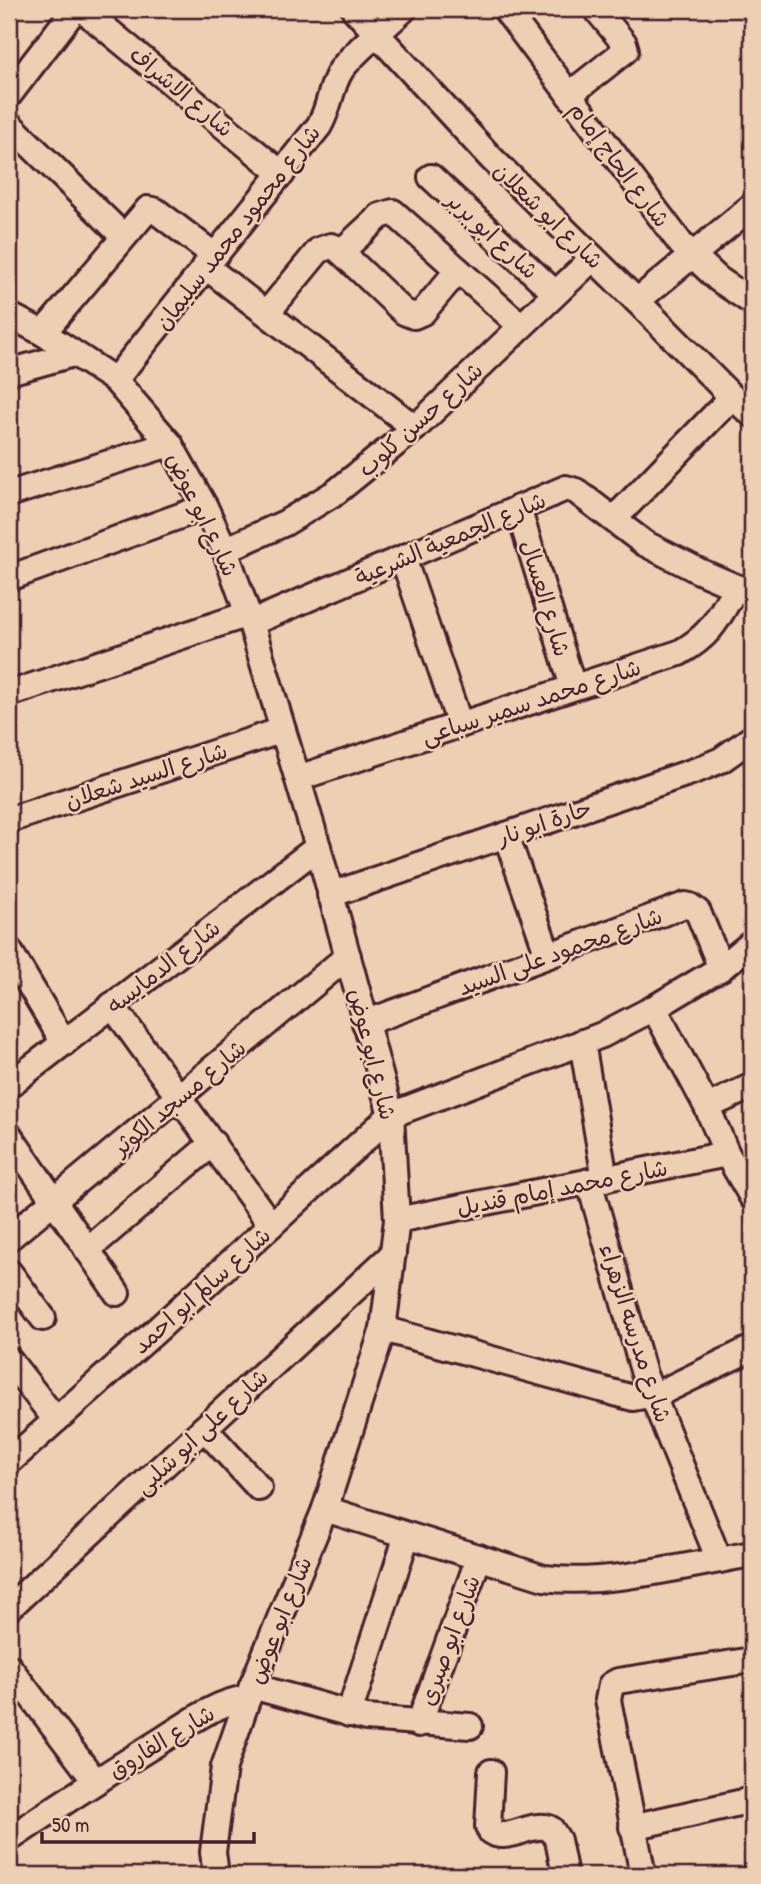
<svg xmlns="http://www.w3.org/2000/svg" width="761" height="1884" font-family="'Patrick Hand','Playpen Sans Arabic',sans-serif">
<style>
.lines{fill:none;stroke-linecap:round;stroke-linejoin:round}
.minor-casing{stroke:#4a1f2b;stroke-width:30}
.minor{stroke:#edd0b4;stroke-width:24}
.labels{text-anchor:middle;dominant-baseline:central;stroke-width:5;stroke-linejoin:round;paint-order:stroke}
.street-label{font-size:23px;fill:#4a1f2b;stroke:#edd0b4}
</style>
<rect width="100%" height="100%" fill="#edd0b4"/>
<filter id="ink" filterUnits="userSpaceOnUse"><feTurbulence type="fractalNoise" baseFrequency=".0143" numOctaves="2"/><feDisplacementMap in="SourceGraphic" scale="14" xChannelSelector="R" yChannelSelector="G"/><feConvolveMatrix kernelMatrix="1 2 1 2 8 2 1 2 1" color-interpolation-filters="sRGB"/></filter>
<g filter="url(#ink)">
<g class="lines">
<defs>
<g id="minor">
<path d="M82 9 282 174"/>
<path d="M354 9 491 158 637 301 732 397 752 414"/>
<path d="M505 9 681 244 718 279 752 302"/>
<path d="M9 95 75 9"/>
<path d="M569 95 626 50 624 43 596 9"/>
<path d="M9 124 123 236"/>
<path d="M431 177 555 293"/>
<path d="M341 252 380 216 393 212 521 326"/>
<path d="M205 266 415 428"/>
<path d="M637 301 752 206"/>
<path d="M267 313 319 250 331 246 337 248 404 312 414 316 423 312 458 270"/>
<path d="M9 315 43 333 115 380 170 444 205 507 225 550 251 623 318 847 391 1115 397 1220 383 1329 325 1509 252 1686 224 1767 213 1852 216 1875"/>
<path d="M43 333 148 209 156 211 214 255"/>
<path d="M9 372 73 354"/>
<path d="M115 380 319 126C330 108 330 87 341 70 357 48 385 28 404 9"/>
<path d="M9 494 170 444"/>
<path d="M518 508 573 687"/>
<path d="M614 519 732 397"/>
<path d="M225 550 285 523 336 492 415 428 593 258"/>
<path d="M403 558 460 725"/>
<path d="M9 578 205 507"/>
<path d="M251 623 566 488 576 491 644 543 699 571 752 594"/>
<path d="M9 694 248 614"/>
<path d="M298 778 679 653C712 635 718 618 736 587"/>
<path d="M9 820 283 730"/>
<path d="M506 835 548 955"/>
<path d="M330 895 697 770 721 760 752 738"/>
<path d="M9 950 64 1043"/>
<path d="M112 1005 271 1225"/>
<path d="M654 1008 707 1107 727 1154 752 1197"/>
<path d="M365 1023 685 905 690 906 698 912 721 968"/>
<path d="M582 1042 605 1179"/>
<path d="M9 1085 318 847"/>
<path d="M707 1107 752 1086"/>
<path d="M9 1135 117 1293"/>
<path d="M589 1181 644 1374 719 1560"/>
<path d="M397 1220 727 1154"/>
<path d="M9 1238 348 956"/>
<path d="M87 1250 213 1143"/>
<path d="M9 1272 43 1318"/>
<path d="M383 1329 633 1398 660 1393 752 1348"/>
<path d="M9 1360 56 1420"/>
<path d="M204 1428 259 1488"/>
<path d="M9 1462 158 1329 391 1115 602 1035 654 1008 721 968 752 943"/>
<path d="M325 1509 544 1578C607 1586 688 1565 752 1554"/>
<path d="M9 1608 393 1254"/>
<path d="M9 1667 95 1781"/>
<path d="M252 1686 366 1718 470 1726"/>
<path d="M349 1714 407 1535"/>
<path d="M419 1724 479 1557"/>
<path d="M491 1772 488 1827 491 1832C509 1843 532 1820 551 1829L558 1840 565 1875"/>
<path d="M632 1827 752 1800"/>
<path d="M9 1839C59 1805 110 1772 162 1740 189 1723 216 1702 248 1698"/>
<path d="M643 1875 608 1700 611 1685 618 1681 752 1660"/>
</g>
</defs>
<use href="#minor" class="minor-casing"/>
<use href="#minor" class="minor"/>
</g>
</g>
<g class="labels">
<g class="street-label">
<text transform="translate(182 91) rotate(40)">شارع الاشراف</text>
<text transform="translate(620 164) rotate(53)">شارع الحاج إمام</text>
<text transform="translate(549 215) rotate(44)">شارع ابو شعلان</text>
<text transform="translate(237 227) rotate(-52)">شارع محمود محمد سليمان</text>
<text transform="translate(493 235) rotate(43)">شارع ابو بربر</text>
<text transform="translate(420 419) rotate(-42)">شارع حسن كلوب</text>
<text transform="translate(203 514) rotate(64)">شارع ابو عوض</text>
<text transform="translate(450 538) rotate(-23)">شارع الجمعية الشرعية</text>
<text transform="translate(546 598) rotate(73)">شارع العسال</text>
<text transform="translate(531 701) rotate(-18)">شارع محمد سمير سباعى</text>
<text transform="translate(146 775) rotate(-18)">شارع السيد شعلان</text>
<text transform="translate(544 822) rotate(-19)">حارة ابو نار</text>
<text transform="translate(560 951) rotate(-20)">شارع محمود على السيد</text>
<text transform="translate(163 966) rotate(-38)">شارع الدمايسه</text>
<text transform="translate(373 1054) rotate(76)">شارع ابو عوض</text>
<text transform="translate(179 1097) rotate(-40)">شارع مسجد الكوثر</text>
<text transform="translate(562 1187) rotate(-11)">شارع محمد إمام قنديل</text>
<text transform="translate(201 1290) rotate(-42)">شارع سالم ابو احمد</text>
<text transform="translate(636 1333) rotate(72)">شارع مدرسه الزهراء</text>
<text transform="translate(201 1431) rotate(-43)">شارع على ابو شلبى</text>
<text transform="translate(279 1620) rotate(-68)">شارع ابو عوض</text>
<text transform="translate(449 1640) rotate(-70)">شارع ابو صبرى</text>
<text transform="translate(161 1741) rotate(-31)">شارع الفاروق</text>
</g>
</g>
<rect width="761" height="1884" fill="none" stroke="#edd0b4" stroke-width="35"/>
<rect x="18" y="18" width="726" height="1849" fill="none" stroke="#4a1f2b" stroke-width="2.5" filter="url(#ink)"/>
<path d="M42 1832v10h212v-10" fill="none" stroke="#4a1f2b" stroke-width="3.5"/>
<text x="52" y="1832" font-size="21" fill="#4a1f2b" stroke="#edd0b4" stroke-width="5" paint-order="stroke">50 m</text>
</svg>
